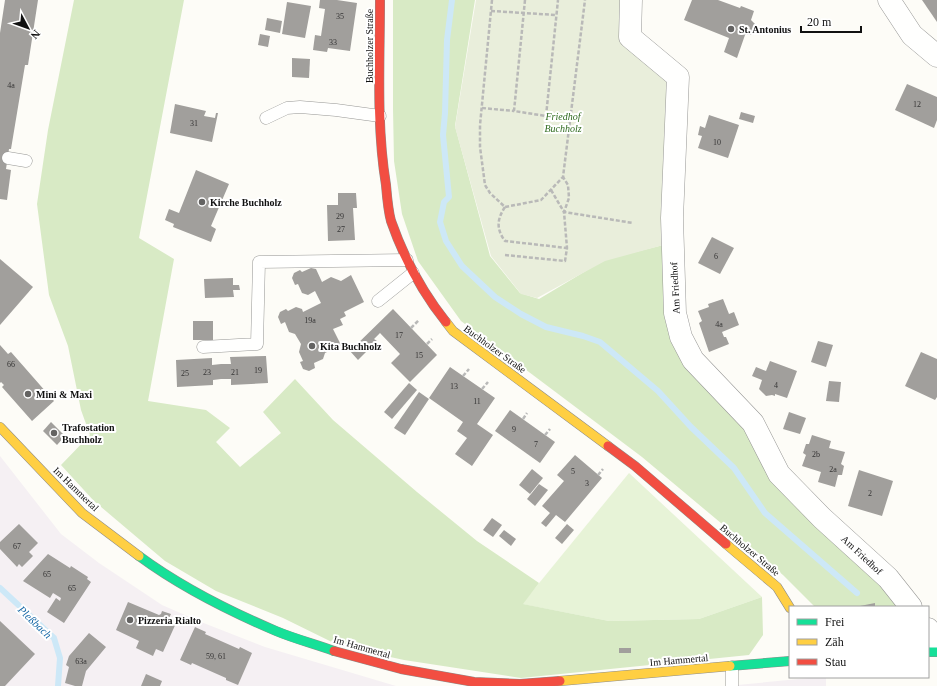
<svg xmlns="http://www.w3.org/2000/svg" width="937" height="686" font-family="Georgia,serif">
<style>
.industrial{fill:#f5f0f3}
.green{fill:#e7f3d7}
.forest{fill:#d8eac5}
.cemetery{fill:#e9eedb}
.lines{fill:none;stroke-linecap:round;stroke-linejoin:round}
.stream{stroke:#cde8f7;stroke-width:6}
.building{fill:#a19f9c}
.lane-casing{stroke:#979795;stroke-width:13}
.street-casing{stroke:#979795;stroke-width:23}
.fast-casing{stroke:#8e8d8b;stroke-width:10}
.slow-casing{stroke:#8e8d8b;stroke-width:10}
.jam-casing{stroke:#8e8d8b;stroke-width:10}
.path{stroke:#b9b9b8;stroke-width:2.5;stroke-dasharray:4 2;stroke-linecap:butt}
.lane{stroke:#fffffe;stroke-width:12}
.street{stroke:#fffffe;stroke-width:22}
.fast{stroke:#16e098;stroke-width:9}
.slow{stroke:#ffcf43;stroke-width:9}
.jam{stroke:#f24e42;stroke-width:9}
.poi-dot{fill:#646362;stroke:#fff;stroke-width:1.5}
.labels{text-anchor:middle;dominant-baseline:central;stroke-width:4;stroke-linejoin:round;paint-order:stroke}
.number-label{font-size:8px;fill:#353434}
.poi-label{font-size:10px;font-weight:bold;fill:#111;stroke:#fff;text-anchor:start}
.street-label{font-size:10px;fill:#111;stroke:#fff}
.park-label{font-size:10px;font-style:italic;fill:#2f6b1f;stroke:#fff}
.water-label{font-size:11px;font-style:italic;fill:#1768a6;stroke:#fff}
</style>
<rect width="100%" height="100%" fill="#fdfcf7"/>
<g class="industrial">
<path d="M0 456 61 534 99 563 162 605 201 622 265 647 396 686H0Z"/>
<path d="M819 677H826V686H727Z"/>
</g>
<path class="green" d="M629 473 762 597 699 619 609 621 522 604Z"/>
<g class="forest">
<path d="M74 0H184L139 238 174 259 148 401 206 410 230 428 216 442 240 467 281 433 263 412 295 379 333 420 417 492 477 541 539 583 523 604 609 621 699 619 762 597 763 635 749 655 521 678 404 660 340 646 283 618 216 591 165 561 94 501 61 465 90 435 81 410 68 346 49 295 37 204 48 130Z"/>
<path d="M393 0H475L455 126 490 256 520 293 539 299 604 260 667 244 673 343 686 369 744 424 903 607H815L783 575 642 457 461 321 418 261 402 214 394 161 393 109Z"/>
</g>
<path class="cemetery" d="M476 0H627L629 37 670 73 667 244 605 261 537 298 521 294 491 256 455 127Z"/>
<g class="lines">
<g class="stream">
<path d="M452 0 447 40 445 113 443 135 449 197 444 202 440 222 446 241 462 266 495 297 521 314 546 327 583 336 600 342 658 391 691 427 734 468 765 513 857 593"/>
<path d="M0 588 54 638 60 658 58 686"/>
</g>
</g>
<g class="building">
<path d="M5 0H38L28 65H25L11 149H9L6 169 11 170 7 200 0 199V33Z"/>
<path d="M320 0H337L357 3 350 51 328 48 327 52 313 50 315 35 321 36 325 9 319 8Z"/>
<path d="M692 0H718L740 8 741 6 754 11 751 20 755 24V30L751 35H745L737 58 724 52 729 38 684 20Z"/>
<path d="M922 0H937V22Z"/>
<path d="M287 2 311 6 305 38 282 34Z"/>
<path d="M267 18 282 21 280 33 265 30Z"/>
<path d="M260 34 270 36 268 47 258 45Z"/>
<path d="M292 58 310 59 309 78 292 77Z"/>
<path d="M907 84 937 97V120L934 128 895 110Z"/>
<path d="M175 104 206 111 204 116 215 118 216 113H218L212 142 170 133Z"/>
<path d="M741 112 755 116 753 123 739 119Z"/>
<path d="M709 115 739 125 728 158 698 148 702 136 698 135 700 126 705 128Z"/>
<path d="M196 170 229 184 211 226 216 229 211 242 173 227 174 224 165 220 169 209 179 213Z"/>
<path d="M338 193H356L357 208H353L355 240 328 241 327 205H338Z"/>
<path d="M712 237 734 248 720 274 698 263Z"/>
<path d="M0 259 33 287 0 325Z"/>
<path d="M311 268 316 269 322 282 331 277 341 281 351 275 364 302 344 312 346 316 340 319 343 325 333 329 341 345 325 353 323 359 314 363 315 368 309 371 303 369 300 362 303 361 299 352 301 344 295 334 289 332 285 322 281 324 278 317 280 312 286 309 288 311 296 307 302 309 303 312 321 303 315 291 308 295 302 293 298 284 295 285 292 278 294 273 300 270 302 272Z"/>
<path d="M233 278V285H239L240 290H233L234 297 205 298 204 279Z"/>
<path d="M723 299 729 314 734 312 739 325 722 332 724 337H726L729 344 709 352 699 323 702 321 698 311 709 307 708 304Z"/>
<path d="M393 309 437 355 410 382 391 363 400 354 380 333 374 339 377 341 358 360 350 351Z"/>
<rect x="193" y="321" width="20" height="19"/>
<path d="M818 341 833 345 826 367 811 362Z"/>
<path d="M0 345 8 354 11 352 54 401 32 421 2 387 4 385 1 382 0 383Z"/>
<path d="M921 352 937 359V397L935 400 905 386Z"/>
<path d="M266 356 268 383 231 385V379H221L213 380V385L177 387 176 360 212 358V365L221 364H231L230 357Z"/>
<path d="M770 361 797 371 787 398 775 394V396L772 395 766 396 759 389 762 380 752 376 756 367 766 371Z"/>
<path d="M450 367 495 398 477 424 493 435 472 466 455 454 467 438 457 431 463 422 429 398Z"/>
<path d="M829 381 841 382 839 402 826 401Z"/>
<path d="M409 383 417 390 392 419 384 412Z"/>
<path d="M419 392 429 399 405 435 394 428Z"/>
<path d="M510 410 555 442 540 463 495 431Z"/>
<path d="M789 412 806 418 800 434 783 429Z"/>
<path d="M51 422 65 436 57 445 43 431Z"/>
<path d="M812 435 831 441 829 448 845 452 841 464 844 466 842 475H838L835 487 818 482 821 472 802 466 806 455 803 453 806 444H809Z"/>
<path d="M575 455 602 478 565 522 556 515 546 527 541 523 550 513 542 506 564 481 557 475Z"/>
<path d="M532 469 543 478 530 494 519 485Z"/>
<path d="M859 470 893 481 882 516 848 506Z"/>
<path d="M539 484 548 490 535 506 527 499Z"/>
<path d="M492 518 502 525 493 537 483 530Z"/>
<path d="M19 524 38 543 29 552 33 556 22 567 19 564 17 567 0 549V542Z"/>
<path d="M567 524 574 530 562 544 555 538Z"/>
<path d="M504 530 516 539 511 546 499 536Z"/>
<path d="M48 554 70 568 71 566 88 577 87 579 91 582 64 623 47 612 56 598 60 601 61 598 53 593 50 598 23 581Z"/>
<path d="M128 602 159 615 161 614 162 611 171 614 169 618 177 621 163 652 156 649 153 656 136 648 139 641 116 630Z"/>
<path d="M875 603V607H860V606Z"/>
<path d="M0 621 35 654 5 686H0Z"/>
<path d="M195 627 206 632 205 634 239 649 240 647 252 653 238 685 226 680V678L192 663 191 665 180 660Z"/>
<path d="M89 633 106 647 86 671 82 686H75L65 683 69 667 66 665 69 656Z"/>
<rect x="619" y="648" width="12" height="5"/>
<path d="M146 674 162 681 160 686H141Z"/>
</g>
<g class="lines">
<defs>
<g id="lane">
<path d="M266 118 287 108 300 107 336 110 380 116"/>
<path d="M8 158 26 161"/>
<path d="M378 301 413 273"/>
<path d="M203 347 257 344 259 262 407 260"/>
<path d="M732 667V686"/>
</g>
<g id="street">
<path d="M631 0 630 37 678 77 672 218 675 313 681 337 693 360 753 423 779 474 822 518 888 578 911 607"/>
<path d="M889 0 912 35 937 56"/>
<path d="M928 629 937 640"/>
</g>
<g id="fast">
<path d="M139 556C181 587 229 611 276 631 295 639 315 644 334 651"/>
<path d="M928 652H937"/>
<path d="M730 666 790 661"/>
</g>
<g id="slow">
<path d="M446 322 453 331 608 446"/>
<path d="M0 427 82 513 139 556"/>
<path d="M726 544 777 587 790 608"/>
<path d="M560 681 730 666"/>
</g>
<g id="jam">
<path d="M380 0C380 61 376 124 386 185 387 197 388 210 391 221 404 258 422 292 446 322"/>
<path d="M608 446 635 466 726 544"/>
<path d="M334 651 401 669 474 682 520 684 560 681"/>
</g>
</defs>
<use href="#lane" class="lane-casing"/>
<use href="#street" class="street-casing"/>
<use href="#fast" class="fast-casing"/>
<use href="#slow" class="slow-casing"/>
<use href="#jam" class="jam-casing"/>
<g class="path">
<path d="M492 0 480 125V147L485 185 490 193 505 207 541 200 563 177 585 0"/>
<path d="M525 0 514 111 546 116 570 121"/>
<path d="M491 11 556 15"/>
<path d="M482 108 514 111"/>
<path d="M546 116 558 0"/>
<path d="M551 190 564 212 633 223"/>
<path d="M505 207C497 219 496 229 505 241L567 248"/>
<path d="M505 255 565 261 567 248 564 212 569 198 568 185 563 177"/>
<path d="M411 328 419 320"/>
<path d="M427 344 432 339"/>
<path d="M463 376 469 369"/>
<path d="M482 389 488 382"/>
<path d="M523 419 527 413"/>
<path d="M545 435 550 429"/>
<path d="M598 475 603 469"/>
</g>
<use href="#lane" class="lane"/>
<use href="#street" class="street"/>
<use href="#fast" class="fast"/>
<use href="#slow" class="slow"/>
<use href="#jam" class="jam"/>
</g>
<g class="poi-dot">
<circle cx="731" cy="29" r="4"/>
<circle cx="202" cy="202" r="4"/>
<circle cx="312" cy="346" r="4"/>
<circle cx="28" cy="394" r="4"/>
<circle cx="54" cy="433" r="4"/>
<circle cx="130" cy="620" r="4"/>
</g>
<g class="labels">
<g class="number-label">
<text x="340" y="16">35</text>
<text x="333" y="42">33</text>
<text x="11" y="85">4a</text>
<text x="917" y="104">12</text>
<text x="194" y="123">31</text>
<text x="717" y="142">10</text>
<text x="340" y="216">29</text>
<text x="341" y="229">27</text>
<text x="716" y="256">6</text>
<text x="310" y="320">19a</text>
<text x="719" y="324">4a</text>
<text x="399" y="335">17</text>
<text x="419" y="355">15</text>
<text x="11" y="364">66</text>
<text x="258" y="370">19</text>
<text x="207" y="372">23</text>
<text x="235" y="372">21</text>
<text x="185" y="373">25</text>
<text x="776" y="385">4</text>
<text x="454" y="386">13</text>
<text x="477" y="401">11</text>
<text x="514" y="429">9</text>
<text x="536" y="444">7</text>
<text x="816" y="454">2b</text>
<text x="833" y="469">2a</text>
<text x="573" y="471">5</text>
<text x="587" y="483">3</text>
<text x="870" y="493">2</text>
<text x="17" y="546">67</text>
<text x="47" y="574">65</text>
<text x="72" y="588">65</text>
<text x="216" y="656">59, 61</text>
<text x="81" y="661">63a</text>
</g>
<g class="poi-label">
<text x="739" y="29">St. Antonius</text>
<text x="210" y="202">Kirche Buchholz</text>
<text x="320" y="346">Kita Buchholz</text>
<text x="36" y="394">Mini &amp; Maxi</text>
<text x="62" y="427">Trafostation<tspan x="62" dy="12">Buchholz</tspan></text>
<text x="138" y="620">Pizzeria Rialto</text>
</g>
<g class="street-label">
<text transform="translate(369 46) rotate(-90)">Buchholzer Straße</text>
<text transform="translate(675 288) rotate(-93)">Am Friedhof</text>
<text transform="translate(495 349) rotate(36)">Buchholzer Straße</text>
<text transform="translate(76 489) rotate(44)">Im Hammertal</text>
<text transform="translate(750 550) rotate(40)">Buchholzer Straße</text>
<text transform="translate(862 555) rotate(43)">Am Friedhof</text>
<text transform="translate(362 647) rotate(16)">Im Hammertal</text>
<text transform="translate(679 660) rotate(-5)">Im Hammertal</text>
</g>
<g class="park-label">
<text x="563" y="116">Friedhof<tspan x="563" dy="12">Buchholz</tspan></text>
</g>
<g class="water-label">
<text transform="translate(35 622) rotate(44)">Pleßbach</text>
</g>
</g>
<rect x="789" y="606" width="140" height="72" fill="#ffffff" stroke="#a0a0a0"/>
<rect x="797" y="619" width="20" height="6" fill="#16e098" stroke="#a0a0a0"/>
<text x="825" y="626" font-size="12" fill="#111111">Frei</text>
<rect x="797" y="639" width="20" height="6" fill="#ffcf43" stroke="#a0a0a0"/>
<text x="825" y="646" font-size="12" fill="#111111">Zäh</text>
<rect x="797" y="659" width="20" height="6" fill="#f24e42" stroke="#a0a0a0"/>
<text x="825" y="666" font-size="12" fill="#111111">Stau</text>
<g transform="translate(28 28) rotate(131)" stroke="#ffffff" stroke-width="3" paint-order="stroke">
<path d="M0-3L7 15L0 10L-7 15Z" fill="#111111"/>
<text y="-6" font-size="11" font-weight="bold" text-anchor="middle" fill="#111111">N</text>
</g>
<path d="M801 26v6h60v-6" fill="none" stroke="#111111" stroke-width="2"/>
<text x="807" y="26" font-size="12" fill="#111111" stroke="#ffffff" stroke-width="3" paint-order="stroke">20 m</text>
</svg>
